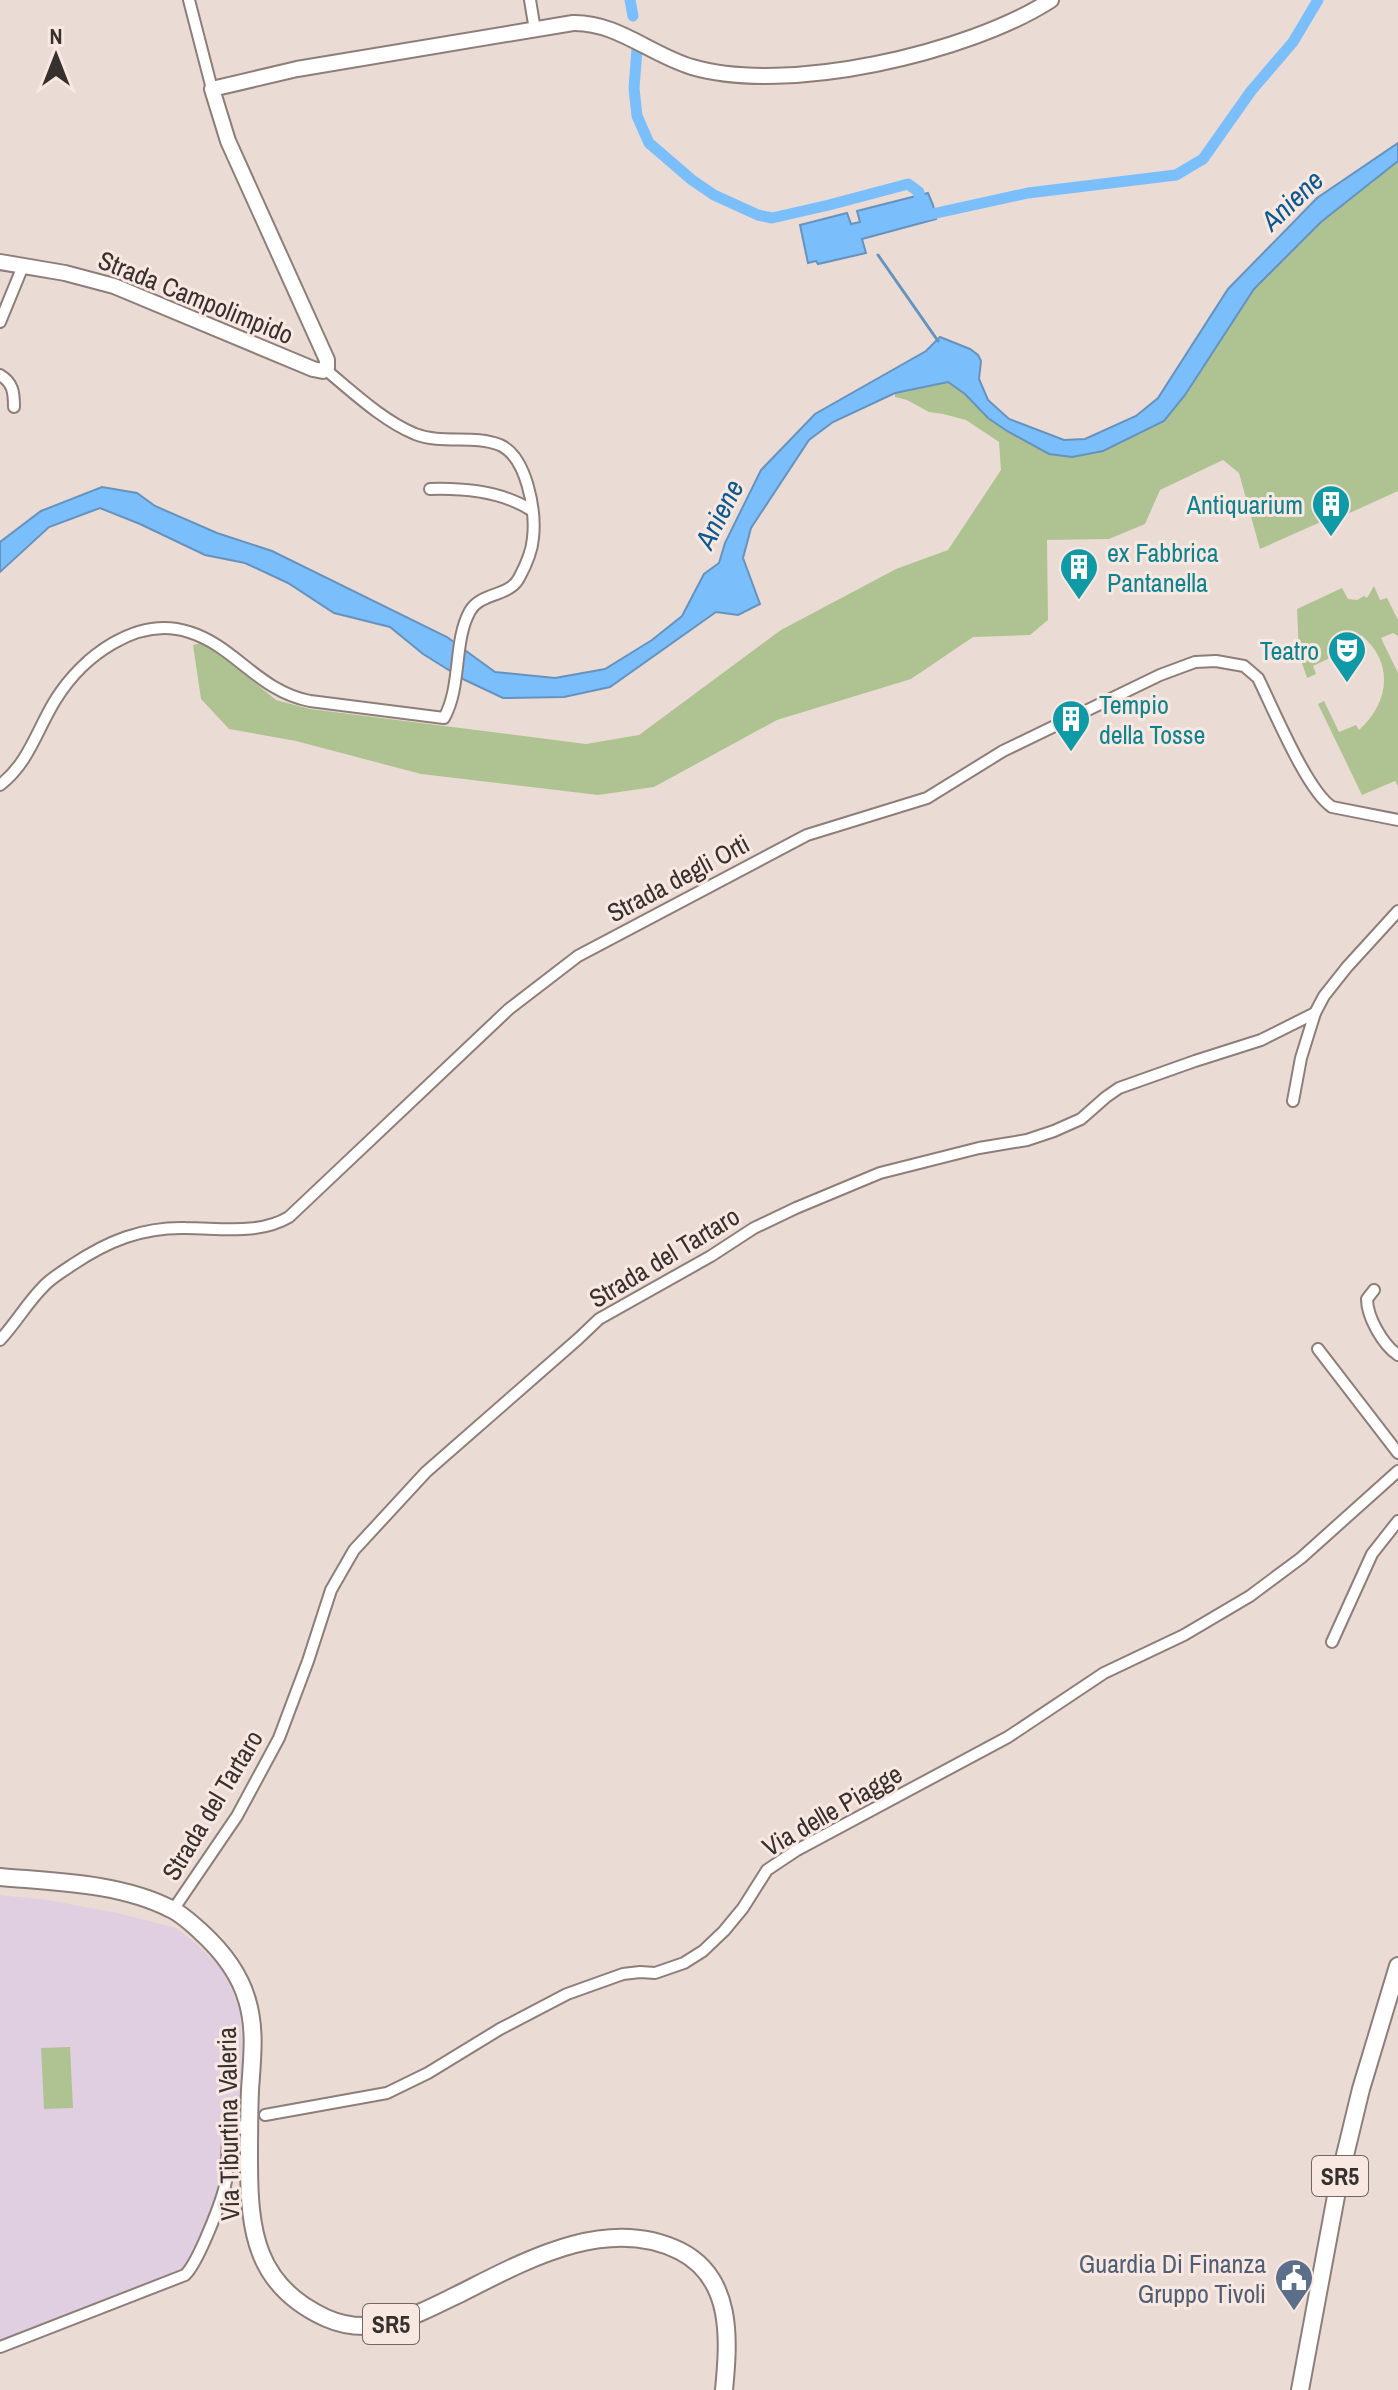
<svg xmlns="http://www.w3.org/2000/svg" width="1398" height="2390" font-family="'Archivo Narrow',sans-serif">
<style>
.industrial{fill:#dfcfe1}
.green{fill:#afc392}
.water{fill:#7abefc;stroke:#6693be;stroke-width:2}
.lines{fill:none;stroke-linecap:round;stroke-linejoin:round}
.stream{stroke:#6693be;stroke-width:3}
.canal{stroke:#7abefc;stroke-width:11}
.street-casing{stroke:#8d7e79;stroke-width:14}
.secondary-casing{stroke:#8d7e79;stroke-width:18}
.primary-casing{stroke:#8d7e79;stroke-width:20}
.street{stroke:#fff;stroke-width:10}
.secondary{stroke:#fff;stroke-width:14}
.primary{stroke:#fff;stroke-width:16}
.labels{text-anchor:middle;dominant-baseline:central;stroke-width:6;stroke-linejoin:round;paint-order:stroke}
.shield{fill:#f9e8e2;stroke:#706764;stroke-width:2}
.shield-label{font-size:24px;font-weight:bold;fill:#36302e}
.street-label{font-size:26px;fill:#36302e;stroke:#f9e8e2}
.culture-label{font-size:26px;fill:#0d838f;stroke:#f9e8e2;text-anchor:end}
.service-label{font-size:26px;fill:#4e5e75;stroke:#f9e8e2;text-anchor:end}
.water-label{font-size:28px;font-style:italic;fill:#095991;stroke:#f9e8e2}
</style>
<rect width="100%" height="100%" fill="#ebdbd5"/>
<path class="industrial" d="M0 1895 47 1900 118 1913 176 1928 198 1945 225 1972 240 2012 242 2052 241 2110 226 2130 222 2185 197 2247 184 2271 0 2342Z"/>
<g class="green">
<path d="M1398 161V491L1343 516 1341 513 1260 549 1239 473 1223 460 1160 490 1145 524 1109 539 1047 540 1048 620 1030 635 973 637 911 679 777 720 654 787 598 795 421 774 296 741 229 729 201 699 193 645 205 642 276 700 310 709 586 744 639 735 781 630 896 569 948 550 1001 470 999 442 966 420 943 414 929 412 907 400 895 397V393L948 382 965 394 988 418 1007 431 1103 451 1164 421 1185 395 1254 289 1321 222Z"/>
<path d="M1374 586 1380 600 1387 598 1398 620V636L1393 633 1381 638 1398 673V786L1395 781 1362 795 1318 704 1324 701 1339 732 1356 725 1359 730C1389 703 1395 663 1361 635L1356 646 1339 639 1334 656 1313 666 1316 674 1307 678 1299 654 1297 609 1342 588 1348 599 1357 600 1364 596 1367 598Z"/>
<path d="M70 2047 73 2108 44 2109 41 2048Z"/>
</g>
<g class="water">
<path d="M1398 143V161L1321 222 1254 289 1185 395 1164 421 1103 451 1072 457 1049 454 1007 431 988 418 965 394 948 382 895 393 833 422 809 440 751 528 743 558 760 604 738 615 716 612 610 687 564 697 503 698 465 680 423 654 390 627 334 613 288 583 245 563 205 555 140 524 100 508 49 527 0 572V542L41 511 102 487 137 493 155 506 217 533 272 551 447 637 495 672 555 678 605 669 652 640 682 616 704 574 719 563 725 543 761 470 815 414 926 351 940 337 970 349 978 355 981 361 979 379 988 400 1009 419 1064 440 1085 439 1136 416 1158 398 1228 289 1317 198Z"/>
<path d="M928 193 933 205 936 219 862 239 866 253 818 264 816 261 808 263 800 225 847 213 851 224 860 222 857 211Z"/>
</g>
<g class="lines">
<path class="stream" d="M878 255 938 341"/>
<g class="canal">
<path d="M630 0 633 16"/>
<path d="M637 49 634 88 637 116 649 143 692 180 714 195 758 215 772 218 829 205 908 184 919 192 920 207"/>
<path d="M923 216 1028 193 1176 175 1203 159 1251 91 1293 42 1318 0"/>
</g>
<defs>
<g id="street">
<path d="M189 0 212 89"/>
<path d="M530 0 535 30"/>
<path d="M0 322 23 266"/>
<path d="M0 375C13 383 14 392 14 407"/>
<path d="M430 489C463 488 503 492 531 510"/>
<path d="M0 785C29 763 37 729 56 699 82 657 137 615 189 632 235 646 258 691 310 701L444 718C462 686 453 641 470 611 481 592 509 597 519 578 525 567 532 551 533 538 536 511 527 457 500 445 473 434 443 445 415 434 382 420 354 393 326 370"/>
<path d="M1293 1101 1301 1058 1315 1013"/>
<path d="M1374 1290 1367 1299C1367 1317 1383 1345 1398 1355"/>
<path d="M0 1340C16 1323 27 1303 43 1287 51 1278 62 1272 72 1265 108 1241 142 1227 186 1228 220 1228 259 1235 289 1217L509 1009 578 956 807 835 927 798 1003 751 1160 675 1195 662 1216 661 1244 666 1258 678C1273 708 1307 791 1332 807L1398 820"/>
<path d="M1318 1349 1398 1453"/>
<path d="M1332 1642 1372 1554 1398 1521"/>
<path d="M173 1910 237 1816 279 1738 308 1661 331 1590 354 1550 426 1472 578 1339 599 1319 711 1256 754 1228 796 1208 880 1173 979 1148 1027 1140 1054 1131 1081 1119 1106 1097 1119 1088 1195 1061 1261 1040 1315 1013 1324 996 1347 967 1398 911"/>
<path d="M265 2115 387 2093 428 2073 500 2029 567 1994 623 1974 640 1972 655 1973 684 1963 703 1951 724 1931 743 1908 767 1870 797 1850 1008 1737 1104 1673 1184 1635 1250 1596 1301 1558 1398 1471"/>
<path d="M0 2347 185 2275C198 2263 223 2199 226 2181 228 2166 226 2150 229 2135L249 2122"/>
</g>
<path id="secondary" d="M0 262 65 273 114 286 313 369 323 371 327 368V360L228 141 212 89 297 69 573 23C617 22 651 55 692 67 787 95 969 53 1051 0"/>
<g id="primary">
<path d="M0 1877C56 1882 120 1883 171 1909 182 1914 191 1923 200 1931 221 1950 239 1972 247 2000 256 2029 252 2060 250 2090 249 2114 249 2138 249 2162 249 2232 256 2286 326 2318 373 2339 416 2315 457 2295 523 2262 606 2214 680 2251 733 2278 729 2339 724 2390"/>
<path d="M1300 2390 1339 2180 1361 2089 1398 1966"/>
</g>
</defs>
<use href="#street" class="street-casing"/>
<use href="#secondary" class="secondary-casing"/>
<use href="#primary" class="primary-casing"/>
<use href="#street" class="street"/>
<use href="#secondary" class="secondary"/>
<use href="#primary" class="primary"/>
</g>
<defs>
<symbol id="building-pin" viewBox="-11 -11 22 30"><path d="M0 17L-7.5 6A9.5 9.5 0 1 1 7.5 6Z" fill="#0f9aa8" stroke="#f9e8e2"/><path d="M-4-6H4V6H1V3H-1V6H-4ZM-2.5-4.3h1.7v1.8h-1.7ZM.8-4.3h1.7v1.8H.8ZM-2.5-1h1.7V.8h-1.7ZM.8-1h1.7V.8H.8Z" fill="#fff"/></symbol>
<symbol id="theatre-pin" viewBox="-11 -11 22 30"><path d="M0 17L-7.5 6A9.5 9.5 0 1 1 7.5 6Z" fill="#0f9aa8" stroke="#f9e8e2"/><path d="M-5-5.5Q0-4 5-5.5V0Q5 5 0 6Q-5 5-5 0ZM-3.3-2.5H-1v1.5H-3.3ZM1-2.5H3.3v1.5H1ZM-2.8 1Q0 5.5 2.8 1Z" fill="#fff"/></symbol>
<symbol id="civic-pin" viewBox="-11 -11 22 30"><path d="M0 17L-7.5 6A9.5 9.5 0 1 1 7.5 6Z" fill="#5c6f8a" stroke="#f9e8e2"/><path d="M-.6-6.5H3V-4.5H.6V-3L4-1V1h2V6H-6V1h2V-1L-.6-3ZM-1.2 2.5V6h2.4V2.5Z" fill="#fff"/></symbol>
</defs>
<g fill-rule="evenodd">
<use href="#building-pin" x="1309" y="482" width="44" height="60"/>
<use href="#building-pin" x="1057" y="545" width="44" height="60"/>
<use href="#theatre-pin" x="1325" y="628" width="44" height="60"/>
<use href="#building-pin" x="1049" y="697" width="44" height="60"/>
<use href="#civic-pin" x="1272" y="2256" width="44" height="60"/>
</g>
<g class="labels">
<g class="shield">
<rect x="1312" y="2156" width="56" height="40" rx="6"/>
<rect x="363" y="2304" width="56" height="40" rx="6"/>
</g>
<g class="shield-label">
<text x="1340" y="2176">SR5</text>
<text x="391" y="2324">SR5</text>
</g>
<g class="street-label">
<text transform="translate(196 297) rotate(22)">Strada Campolimpido</text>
<text transform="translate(678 878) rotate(-28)">Strada degli Orti</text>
<text transform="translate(664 1257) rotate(-31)">Strada del Tartaro</text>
<text transform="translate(212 1805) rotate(-59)">Strada del Tartaro</text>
<text transform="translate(832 1810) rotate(-30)">Via delle Piagge</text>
<text transform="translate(228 2124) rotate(-91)">Via Tiburtina Valeria</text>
</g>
<g class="culture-label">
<text x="1303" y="504">Antiquarium</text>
<text x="1107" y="552" text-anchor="start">ex Fabbrica<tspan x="1107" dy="30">Pantanella</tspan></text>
<text x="1319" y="650">Teatro</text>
<text x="1099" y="704" text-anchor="start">Tempio<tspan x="1099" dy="30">della Tosse</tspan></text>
</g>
<g class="service-label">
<text x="1266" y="2263">Guardia Di Finanza<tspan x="1266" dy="30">Gruppo Tivoli</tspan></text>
</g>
<g class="water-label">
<text transform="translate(1292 200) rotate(-43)">Aniene</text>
<text transform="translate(719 514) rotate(-63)">Aniene</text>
</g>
</g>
<g transform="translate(56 56)" stroke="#f9e8e2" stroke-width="6" paint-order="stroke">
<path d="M0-6L14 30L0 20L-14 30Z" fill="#36302e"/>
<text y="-12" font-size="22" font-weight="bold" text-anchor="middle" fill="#36302e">N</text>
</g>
</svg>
